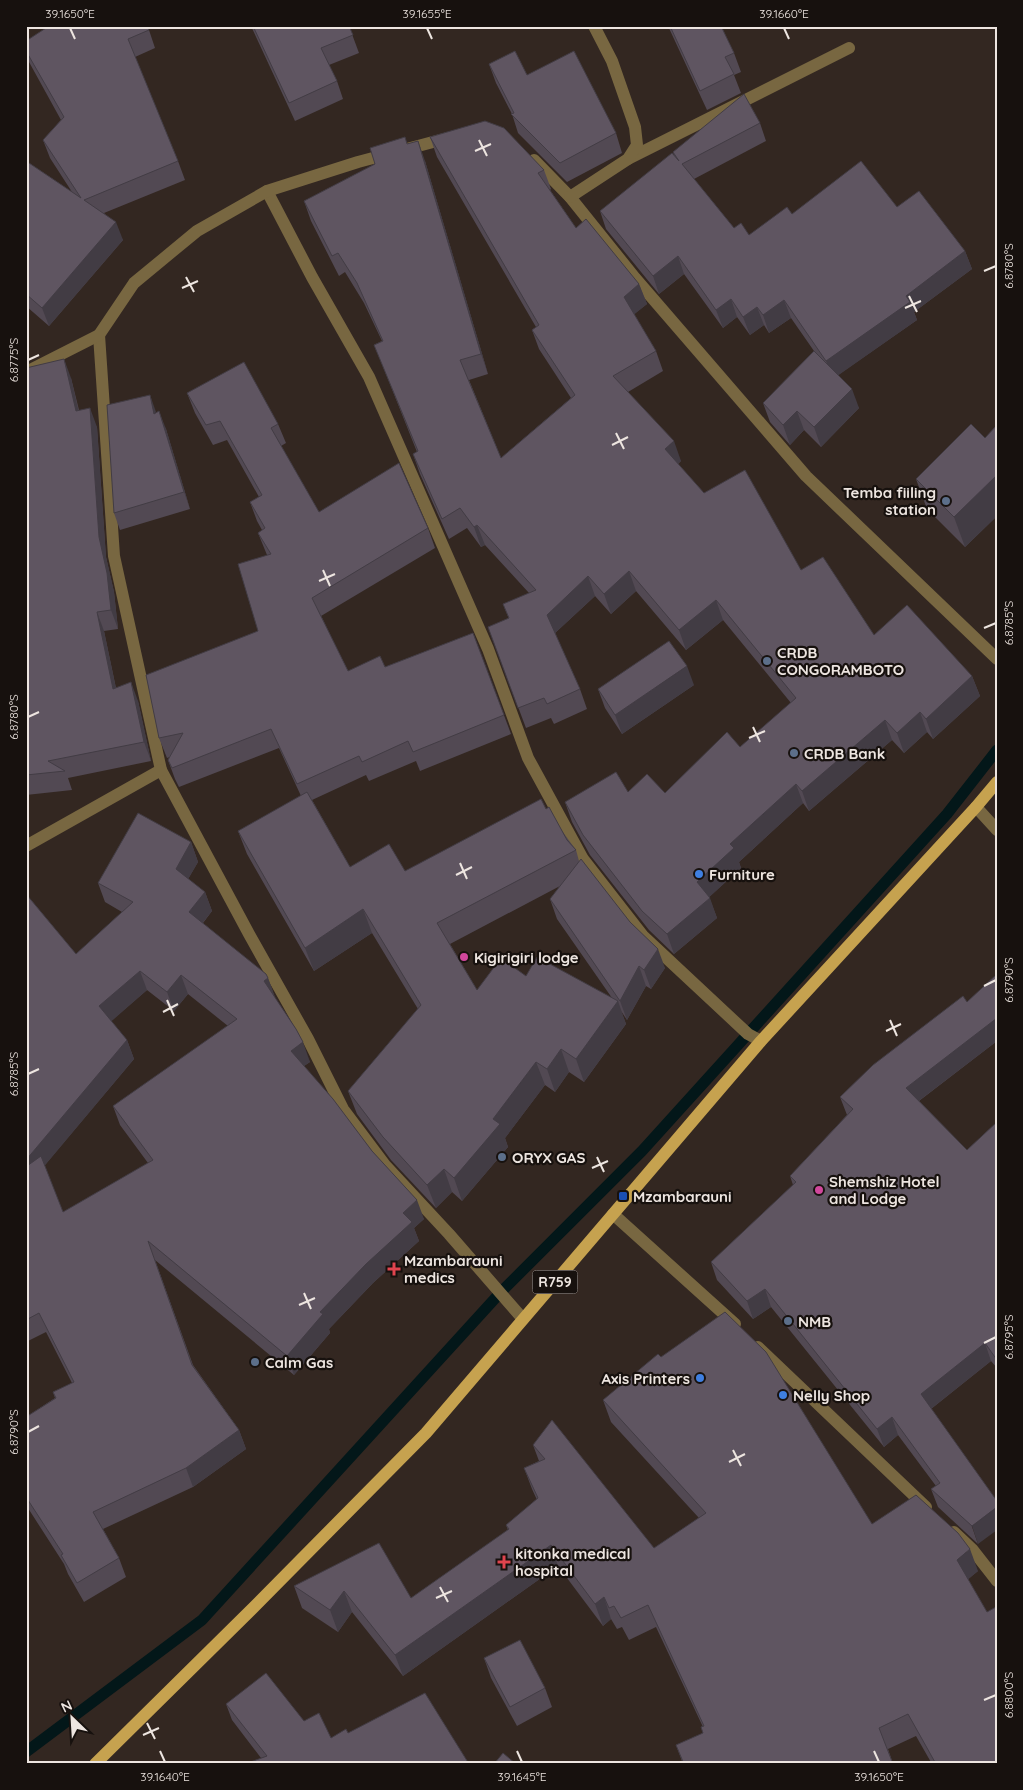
<svg xmlns="http://www.w3.org/2000/svg" width="1023" height="1790" font-family="Quicksand,sans-serif">
<style>
.lines{fill:none;stroke-linecap:round;stroke-linejoin:round}
.stream{stroke:#031719;stroke-width:11}
.street{stroke:#786741;stroke-width:12}
.primary{stroke:#c6a24f;stroke-width:12}
.wall{fill:#524953;fill-rule:evenodd}
.shaded-wall{fill:#423c44}
.building{fill:#5f5561;stroke:#423c44}
.ticks{fill:none;stroke:#ede5e0;stroke-width:2}
.service-dot{fill:#5c6f8a;stroke:#17110e;stroke-width:2}
.shop-dot{fill:#3f7fe0;stroke:#17110e;stroke-width:2}
.hotel-dot{fill:#d1479c;stroke:#17110e;stroke-width:2}
.transit-dot{fill:#1a4fb4;stroke:#17110e;stroke-width:2}
.health-dot{fill:#e0444e;stroke:#17110e;stroke-width:2}
.labels{text-anchor:middle;dominant-baseline:central;stroke-width:4.5;stroke-linejoin:round;paint-order:stroke}
.shield{fill:#17110e;stroke:#ada5a1;stroke-width:1}
.shield-label{font-size:14px;font-weight:bold;fill:#ede5e0}
.poi-label{font-size:15px;font-weight:bold;fill:#ede5e0;stroke:#17110e;text-anchor:start}
.neatline{fill:none;stroke:#ede5e0;stroke-width:2}
.ticks-label{font-size:12px;text-anchor:middle;fill:#ede5e0}
</style>
<rect width="100%" height="100%" fill="#332721"/>
<g class="lines">
<path class="stream" d="M26 1752 202 1620 500 1293 642 1151 947 814 997 750"/>
<g class="street">
<path d="M628 159 849 48"/>
<path d="M534 160 570 197 635 278 806 476 997 659"/>
<path d="M267 191 312 277 369 377 488 649 528 758 583 859 643 936 748 1034 761 1041"/>
<path d="M570 197 628 159 637 145 635 127 612 61 594 26"/>
<path d="M99 335 114 556 161 770 249 934 308 1039 343 1109 385 1165 449 1234 523 1319"/>
<path d="M26 372 99 335 134 283 197 231 267 191 358 162 448 138"/>
<path d="M976 807 997 830"/>
<path d="M26 846 161 770"/>
<path d="M613 1214 735 1324"/>
<path d="M758 1347 926 1507"/>
<path d="M954 1532 972 1549 997 1581"/>
</g>
<path class="primary" d="M95 1764 255 1606 426 1433 761 1041 976 807 997 782"/>
</g>
<g class="wall">
<path d="M251 26H349L359 53 329 65 337 81 343 99 295 121Z"/>
<path d="M668 26H721L734 53 741 72 734 75 741 93 707 110Z"/>
<path d="M149 30 155 48 135 57 178 161 185 180 104 213 123 240 49 326 26 306V161L72 192 50 158 43 140 61 120 29 62 26 55V41Z"/>
<path d="M489 64 527 75 616 133 622 153 567 182 518 133 512 114 496 83Z"/>
<path d="M760 123 766 141 694 179 734 228 749 235 792 214 897 207 965 251 972 269 914 312 917 320 838 375 859 408 821 447 804 430 790 445 770 422 763 403 814 351 791 318 769 333 764 325 750 335 737 317 723 328 684 274 659 294 606 229 600 211 674 155 673 152Z"/>
<path d="M430 137 544 170 551 189 550 190 576 228 639 284 647 304 634 314 656 351 663 371 628 392 681 461 678 464 704 493 801 570 874 635 972 676 980 696 933 739 927 732 904 753 892 740 809 811 803 803 739 862 741 868 709 897 717 918 674 954 649 930 590 855 572 822 565 802 628 792 665 793 740 747 791 703 723 620 686 650 636 591 611 614 595 596 555 633 580 689 587 709 554 724 551 718 526 728 488 627 509 619 503 604 529 593 485 545 481 547 467 528 449 539 420 474 413 454 417 452 382 364 374 345 382 341 364 303 345 272 339 276 311 221 304 201 375 164 408 144 425 161 488 374 469 380 501 458 571 398 539 349 532 330 536 327 437 157Z"/>
<path d="M26 368 71 378 79 410 97 427 106 557 114 592 118 629 104 631 116 688 138 701 151 761 68 778 72 790 26 795Z"/>
<path d="M187 393 278 424 286 443 281 446 319 512 428 528 435 548 321 616 348 671 385 667 473 633 511 734 420 771 416 761 369 781 366 775 312 800 350 867 405 871 546 809 576 850 579 861 665 968 651 989 646 986 627 1020 621 1011 626 1024 584 1082 569 1072 555 1092 545 1085 505 1138 508 1147 462 1201 452 1192 436 1208 391 1160 357 1114 348 1091 418 1009 372 933 314 971 247 854 238 831 301 796 279 748 179 787 175 779 168 760 170 757 167 758 159 738 258 631 267 555 258 533 262 530 257 521 250 502 259 497 227 440 213 445 195 413ZM560 886 550 899 557 919 612 998 526 976 477 990 450 944Z"/>
<path d="M156 413 166 429 190 509 120 530 114 513Z"/>
<path d="M997 425V516L965 547 927 509 916 479 985 438Z"/>
<path d="M694 685 622 734 605 708 598 689Z"/>
<path d="M191 842 198 862 188 879 205 892 212 911 203 923 268 978 275 998 310 1062 304 1066 372 1151 424 1219 414 1228 419 1241 373 1283 329 1329 330 1333 294 1375 155 1260 193 1365 239 1430 246 1449 193 1487 103 1529 119 1558 126 1577 84 1602 68 1574 64 1564 26 1505V1417L55 1398 53 1392 72 1383 46 1332 26 1342V894L76 954 122 912 105 902 98 883ZM147 990 174 1011 188 994 228 1026 113 1106 120 1125 148 1163 63 1212 44 1166 134 1059 127 1040 111 1021Z"/>
<path d="M997 974V1041L919 1101 967 1150 997 1122V1368L991 1361 931 1409 978 1544 938 1507 931 1489 936 1486 898 1435 884 1447 771 1307 753 1319 717 1280 711 1262 793 1185 790 1176 847 1115 840 1097 967 1002Z"/>
<path d="M661 1357 872 1524 978 1571 968 1579 997 1764H932L916 1736 888 1749 893 1764H683L676 1745 703 1733V1727L656 1627 629 1640 622 1627 617 1629 611 1619 603 1626 558 1566 403 1676 352 1612 338 1632 302 1608 294 1586 411 1598 508 1530 506 1525 537 1500 532 1489 524 1468 539 1461 533 1445 654 1548 699 1518 611 1422 603 1400Z"/>
<path d="M484 1658 545 1688 552 1707 517 1726 491 1678Z"/>
<path d="M226 1704 304 1721 331 1738 348 1733 261 1758 232 1720Z"/>
</g>
<g class="shaded-wall">
<path d="M418 141 425 161 488 374 481 354Z"/>
<path d="M116 222 123 240 49 326 42 308Z"/>
<path d="M965 251 972 269 914 312 917 320 833 379 826 361 906 296Z"/>
<path d="M678 256 684 274 659 294 653 276Z"/>
<path d="M639 284 647 304 631 317 624 297Z"/>
<path d="M731 299 737 317 723 328 716 310Z"/>
<path d="M784 300 791 318 769 333 763 315Z"/>
<path d="M757 307 764 325 750 335 743 317Z"/>
<path d="M64 359 71 378 83 430 76 411Z"/>
<path d="M852 389 859 408 821 447 814 427Z"/>
<path d="M150 395 156 412 154 414Z"/>
<path d="M90 408 97 427 106 557 114 592 118 629 111 610 99 537Z"/>
<path d="M159 411 166 429 190 509 184 492Z"/>
<path d="M797 411 804 430 790 445 783 425Z"/>
<path d="M674 441 681 461 672 469 665 449Z"/>
<path d="M997 475V516L965 547 954 517Z"/>
<path d="M477 525 485 545 481 547 474 527Z"/>
<path d="M629 571 636 591 611 614 604 594Z"/>
<path d="M588 576 595 596 554 634 547 615Z"/>
<path d="M716 600 723 620 686 650 679 630Z"/>
<path d="M97 612 104 631 120 708 113 689Z"/>
<path d="M687 666 694 685 622 734 615 715Z"/>
<path d="M972 676 980 696 933 739 926 719Z"/>
<path d="M131 682 138 701 151 761 144 742Z"/>
<path d="M920 712 927 732 904 753 897 733Z"/>
<path d="M885 720 892 740 809 811 802 791Z"/>
<path d="M796 784 803 803 739 862 741 868 704 902 697 882 730 844Z"/>
<path d="M191 842 198 862 183 888 176 869Z"/>
<path d="M205 892 212 911 196 931 189 912Z"/>
<path d="M710 898 717 918 674 954 667 934Z"/>
<path d="M363 909 372 933 314 971 305 948Z"/>
<path d="M658 949 665 968 651 989 644 970Z"/>
<path d="M639 966 646 986 627 1020 620 1001Z"/>
<path d="M140 971 147 990 106 1026 99 1006Z"/>
<path d="M181 975 188 994 174 1011 167 992Z"/>
<path d="M268 978 275 997 271 1001 264 981Z"/>
<path d="M618 1001 626 1024 584 1082 576 1059Z"/>
<path d="M997 1018V1041L912 1106 906 1088Z"/>
<path d="M127 1040 134 1059 31 1182 26 1169V1160Z"/>
<path d="M303 1042 310 1062 298 1070 291 1051Z"/>
<path d="M561 1049 569 1072 555 1092 547 1069Z"/>
<path d="M536 1062 545 1085 505 1138 508 1147 462 1201 454 1178 493 1119Z"/>
<path d="M444 1169 452 1192 436 1208 427 1185Z"/>
<path d="M417 1200 424 1219 414 1228 419 1241 373 1283 329 1329 330 1333 294 1375 287 1356 320 1312 403 1213Z"/>
<path d="M765 1289 771 1307 753 1319 747 1301Z"/>
<path d="M985 1343 991 1361 927 1412 921 1394Z"/>
<path d="M892 1417 898 1435 884 1447 877 1429Z"/>
<path d="M239 1430 246 1449 193 1487 186 1468Z"/>
<path d="M997 1507V1530L978 1544 972 1526Z"/>
<path d="M551 1545 558 1566 403 1676 395 1655Z"/>
<path d="M970 1549 978 1571 965 1582 957 1560Z"/>
<path d="M344 1591 352 1612 338 1632 330 1610Z"/>
<path d="M604 1597 611 1619 603 1626 595 1604Z"/>
</g>
<g class="building">
<path d="M49 26H145L149 30 128 39 178 161 84 200 116 222 42 308 26 294V161L81 198 43 140 64 117 26 51V41Z"/>
<path d="M253 26H349L353 35 321 48 337 81 289 103Z"/>
<path d="M670 26H721L734 53 725 57 734 74 700 91Z"/>
<path d="M515 51 527 75 574 51 616 133 560 163 511 114 514 113 489 64Z"/>
<path d="M744 94 760 123 682 164 734 228 741 223 749 235 787 207 792 214 861 161 897 207 919 191 965 251 906 296 910 302 826 361 784 300 763 315 757 307 743 317 731 299 716 310 678 256 653 276 600 211 672 153 679 161 673 152Z"/>
<path d="M485 121 504 128 544 170 538 173 576 228 586 219 639 284 624 297 656 351 613 376 674 441 665 449 704 493 745 470 801 570 823 557 874 635 907 605 972 676 926 719 920 712 897 733 885 720 802 791 796 784 730 844 734 848 697 882 710 898 667 934 642 911 583 835 565 802 616 772 628 792 647 774 665 793 727 732 740 747 796 698 716 600 679 630 629 571 604 594 588 576 547 615 580 689 547 704 544 698 518 708 488 627 509 618 503 604 536 590 477 525 474 527 460 508 442 519 413 454 418 451 374 345 383 341 357 283 338 253 332 256 304 201 375 164 370 148 405 137 407 144 418 141 481 354 460 360 501 458 575 395 532 330 539 325 430 137Z"/>
<path d="M814 351 852 389 814 427 797 411 783 425 763 403Z"/>
<path d="M64 359 76 411 90 408 99 537 107 573 111 610 97 612 113 689 131 682 144 742 48 761 65 771 26 775V368Z"/>
<path d="M244 362 278 424 271 428 319 512 399 463 428 528 312 598 348 671 380 656 385 667 473 633 504 715 413 752 408 741 362 762 359 756 297 784 271 729 172 768 168 760 183 733 159 738 146 675 258 631 238 564 271 554 258 533 265 528 250 502 262 495 220 421 206 425 187 393Z"/>
<path d="M150 395 154 414 159 411 184 492 114 513 107 405Z"/>
<path d="M971 424 985 438 997 425V475L954 517 916 479Z"/>
<path d="M669 641 687 666 615 715 598 689Z"/>
<path d="M307 792 350 867 389 844 405 871 541 799 546 809 549 807 567 840 576 850 437 923 477 990 501 958 526 976 537 957 618 1001 576 1059 561 1049 547 1069 536 1062 493 1119 500 1124 454 1178 444 1169 427 1185 383 1137 348 1091 421 1005 363 909 305 948 238 831Z"/>
<path d="M138 813 191 842 176 869 205 892 189 912 266 974 268 978 264 981 296 1029 303 1042 291 1051 333 1099 372 1151 417 1200 403 1213 412 1222 366 1264 320 1312 323 1314 287 1356 148 1241 192 1365 239 1430 186 1468 93 1512 119 1558 77 1583 61 1555 63 1554 26 1497V1417L56 1398 53 1392 74 1382 39 1313 26 1320V1165L27 1166 41 1156 63 1212 153 1160 113 1106 237 1019 181 975 167 992 140 971 99 1006 127 1040 26 1160V894L76 954 133 902 98 883Z"/>
<path d="M581 859 630 922 658 949 644 970 639 966 620 1001 550 899Z"/>
<path d="M997 974V1018L906 1088 967 1150 997 1122V1360L985 1343 921 1394 997 1501V1507L972 1526 931 1489 940 1483 892 1417 877 1429 765 1289 747 1301 711 1262 796 1182 790 1176 853 1109 840 1097 873 1065 963 996 967 1002Z"/>
<path d="M725 1312 766 1352 872 1524 916 1495 958 1533 970 1549 957 1560 987 1612 996 1607 997 1608V1764H936L908 1714 879 1728 893 1764H684L676 1745 703 1733 701 1727 704 1726 648 1605 621 1618 614 1606 609 1608 604 1597 595 1604 551 1545 395 1655 344 1591 330 1610 294 1586 379 1543 411 1598 509 1529 506 1525 538 1498 524 1468 545 1459 533 1445 552 1420 654 1548 706 1513 603 1400 658 1354 661 1357Z"/>
<path d="M520 1640 545 1688 510 1707 484 1658Z"/>
<path d="M266 1673 304 1721 319 1713 331 1738 346 1729 348 1733 425 1693 469 1764H245L267 1756 226 1704Z"/>
<path d="M503 1753 516 1764H494Z"/>
</g>
<path class="ticks" d="M70 28 75 39M427 28 432 39M784 28 789 39M479 140 487 156M475 151 491 144M984 271 996 266M186 277 194 292M182 288 198 281M909 296 917 312M905 308 921 301M28 360 39 355M616 433 624 449M612 445 628 437M323 570 330 586M319 581 335 574M984 628 996 623M28 717 39 712M753 727 760 742M749 738 765 731M460 863 467 879M456 875 472 867M984 986 996 980M167 1000 174 1016M163 1012 178 1004M890 1020 897 1036M886 1031 901 1024M28 1074 39 1069M597 1157 604 1172M592 1168 608 1161M304 1293 311 1309M299 1305 315 1298M984 1343 996 1337M28 1432 39 1426M733 1450 741 1466M729 1462 745 1454M440 1587 448 1602M436 1598 452 1591M984 1700 996 1695M147 1723 155 1739M143 1735 159 1728M160 1751 165 1762M517 1751 522 1762M874 1751 879 1762"/>
<g class="service-dot">
<circle cx="946" cy="501" r="5"/>
<circle cx="767" cy="661" r="5"/>
<circle cx="794" cy="753" r="5"/>
<circle cx="502" cy="1157" r="5"/>
<circle cx="788" cy="1321" r="5"/>
<circle cx="255" cy="1362" r="5"/>
</g>
<g class="shop-dot">
<circle cx="699" cy="874" r="5"/>
<circle cx="700" cy="1378" r="5"/>
<circle cx="783" cy="1395" r="5"/>
</g>
<g class="hotel-dot">
<circle cx="464" cy="957" r="5"/>
<circle cx="819" cy="1190" r="5"/>
</g>
<rect class="transit-dot" x="618" y="1191" width="10" height="10" rx="2.5"/>
<g class="health-dot">
<path d="M391.5 1261.5h5v5h5v5h-5v5h-5v-5h-5v-5h5z"/>
<path d="M501.5 1554.5h5v5h5v5h-5v5h-5v-5h-5v-5h5z"/>
</g>
<g class="labels">
<rect class="shield" x="532.5" y="1270.5" width="45" height="23" rx="4"/>
<g class="shield-label">
<text x="555" y="1282">R759</text>
</g>
<g class="poi-label">
<text x="936" y="492" text-anchor="end">Temba fiiling<tspan x="936" dy="17">station</tspan></text>
<text x="777" y="652">CRDB<tspan x="777" dy="17">CONGORAMBOTO</tspan></text>
<text x="804" y="753">CRDB Bank</text>
<text x="709" y="874">Furniture</text>
<text x="474" y="957">Kigirigiri lodge</text>
<text x="512" y="1157">ORYX GAS</text>
<text x="829" y="1181">Shemshiz Hotel<tspan x="829" dy="17">and Lodge</tspan></text>
<text x="633" y="1196">Mzambarauni</text>
<text x="404" y="1260">Mzambarauni<tspan x="404" dy="17">medics</tspan></text>
<text x="798" y="1321">NMB</text>
<text x="265" y="1362">Calm Gas</text>
<text x="690" y="1378" text-anchor="end">Axis Printers</text>
<text x="793" y="1395">Nelly Shop</text>
<text x="515" y="1553">kitonka medical<tspan x="515" dy="17">hospital</tspan></text>
</g>
</g>
<rect width="1023" height="1790" fill="none" stroke="#17110e" stroke-width="55"/>
<g transform="translate(72 1718) rotate(335)" stroke="#17110e" stroke-width="4" paint-order="stroke">
<path d="M0-4L9 19L0 12L-9 19Z" fill="#ede5e0"/>
<text y="-8" font-size="14" font-weight="bold" text-anchor="middle" fill="#ede5e0">N</text>
</g>
<rect x="28" y="28" width="968" height="1734" class="neatline"/>
<g class="ticks-label">
<text x="70" y="18">39.1650°E</text>
<text x="427" y="18">39.1655°E</text>
<text x="784" y="18">39.1660°E</text>
<text transform="translate(1009 266) rotate(-90)" y="4">6.8780°S</text>
<text transform="translate(14 360) rotate(-90)" y="4">6.8775°S</text>
<text transform="translate(1009 623) rotate(-90)" y="4">6.8785°S</text>
<text transform="translate(14 717) rotate(-90)" y="4">6.8780°S</text>
<text transform="translate(1009 980) rotate(-90)" y="4">6.8790°S</text>
<text transform="translate(14 1074) rotate(-90)" y="4">6.8785°S</text>
<text transform="translate(1009 1337) rotate(-90)" y="4">6.8795°S</text>
<text transform="translate(14 1432) rotate(-90)" y="4">6.8790°S</text>
<text transform="translate(1009 1695) rotate(-90)" y="4">6.8800°S</text>
<text x="165" y="1781">39.1640°E</text>
<text x="522" y="1781">39.1645°E</text>
<text x="879" y="1781">39.1650°E</text>
</g>
</svg>
